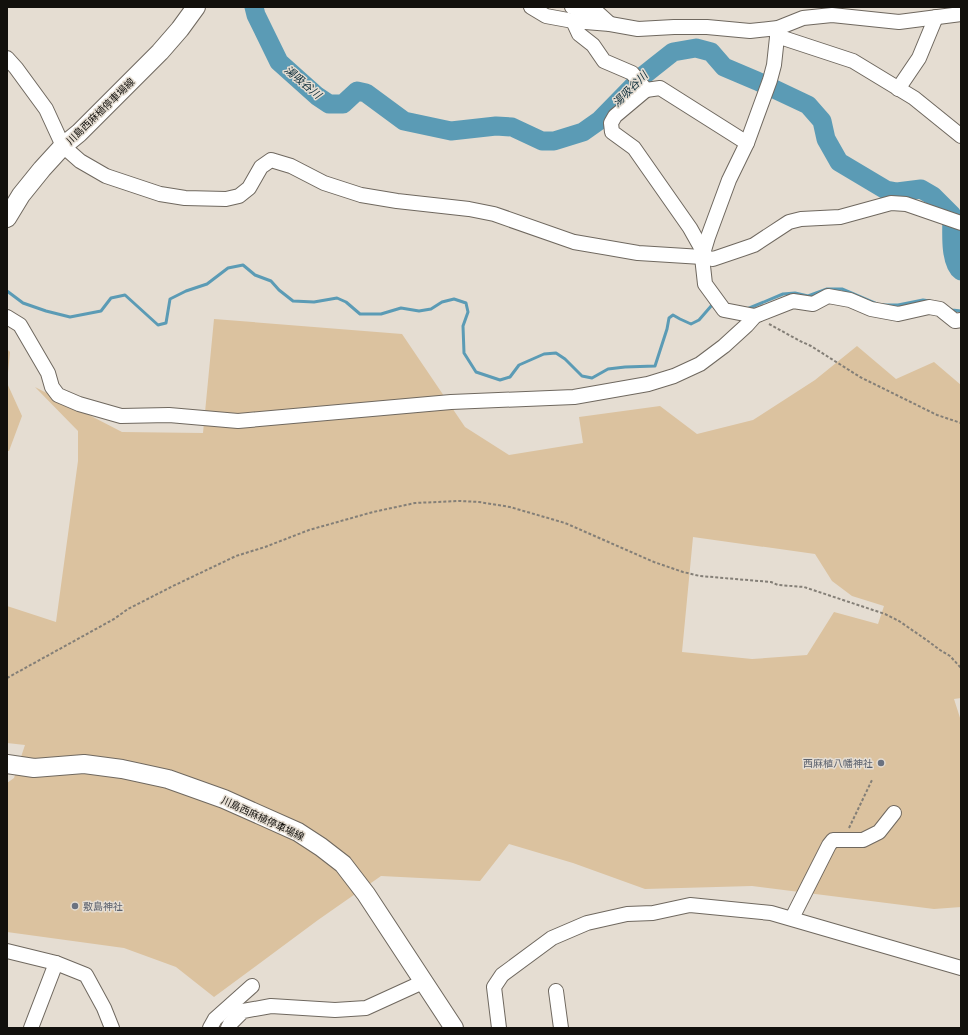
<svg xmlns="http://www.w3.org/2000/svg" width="968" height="1035" font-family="'Public Sans','Noto Sans JP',sans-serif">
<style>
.green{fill:#dbc29f;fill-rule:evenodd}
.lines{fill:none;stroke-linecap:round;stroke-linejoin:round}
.stream{stroke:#5b9bb5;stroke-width:3}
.river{stroke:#5b9bb5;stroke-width:19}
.minor-casing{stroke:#6f685f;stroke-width:16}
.major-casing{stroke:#6f685f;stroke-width:20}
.path{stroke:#847f77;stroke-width:2;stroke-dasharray:3 2;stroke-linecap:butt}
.minor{stroke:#fff;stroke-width:14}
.major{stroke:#fff;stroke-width:18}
.worship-dot{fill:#6b7280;stroke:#e5ddd2;stroke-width:1.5}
.labels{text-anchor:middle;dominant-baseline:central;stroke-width:3;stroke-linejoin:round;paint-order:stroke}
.street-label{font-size:10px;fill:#12100c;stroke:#e5ddd2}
.worship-label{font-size:10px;fill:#5b616d;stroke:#e5ddd2;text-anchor:end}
.water-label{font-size:11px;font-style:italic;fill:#0e2e3a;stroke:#e5ddd2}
</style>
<rect width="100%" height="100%" fill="#e5ddd2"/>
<g class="green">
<path d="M214 319 402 334 465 427 509 455 583 443 579 417 660 406 697 434 753 420 815 380 857 346 896 379 934 362 961 385V698L954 699 961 721V907L934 909 752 886 645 889 573 863 509 844 480 881 381 876 318 920 214 997 176 967 124 948 7 932V783L14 778 25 745 7 743V606L56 622 78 461V431L35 387 122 432 203 433ZM693 537 815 554 832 581 852 596 884 606 878 624 834 612 807 655 752 659 682 652Z"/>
<path d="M7 349 10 352 7 383 22 416 9 451H7Z"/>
</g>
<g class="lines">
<g class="stream">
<path d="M7 291 23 303 46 311 70 317 101 311 111 298 125 295 158 325 166 323 170 299 186 291 207 284 228 268 243 265 255 275 271 281 279 290 293 301 314 302 337 298 346 302 360 314H381L401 308 419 311 431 309 442 302 454 299 466 303 468 312 463 326 464 353 476 372 500 380 510 377 519 365 544 354 556 353 565 359 582 376 592 378 608 369 625 367 655 366 667 329 669 318 673 315 680 319 691 324 699 320 712 305"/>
<path d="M883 305H898L923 300 930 301"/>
<path d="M747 309 783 294 795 293 808 296 827 289H842L877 304"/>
<path d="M950 309 952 310 961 311"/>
</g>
<path class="river" d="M254 7 256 15 279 62 317 96 329 104H343L357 91 366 93 404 121 451 131 496 126 512 127 542 141H554L583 132 600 120 644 75 654 67 673 52 696 48 711 52 724 67 757 81 808 105 822 121 826 139 839 162 886 190 897 192 921 189 933 196 952 215C952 228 949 262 961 271"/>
<defs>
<g id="minor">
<path d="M531 7 546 16 573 21 610 24 638 29 674 27H707L750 31 778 28 803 18 832 15 899 22 961 14"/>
<path d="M572 7 599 14 610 24"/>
<path d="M573 21 579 34 593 45 604 61 632 73 646 90 660 88 747 143"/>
<path d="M777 36 853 61 914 98 961 136"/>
<path d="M7 58 16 68 46 109 63 146 80 161 106 176 160 194 185 198 226 199 239 196 249 188 261 167 271 160 291 166 324 183 361 195 397 201 469 209 494 214 574 242 638 253 702 257 713 259 754 245 789 222 801 219 840 217 891 203 906 204 961 223"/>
<path d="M898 89 919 58 936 17"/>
<path d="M646 90 615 116 611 123 612 132 634 148 690 228 704 253"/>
<path d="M755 316 724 310 705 284 702 257 708 237 729 180 747 143 770 80 774 65 778 28"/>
<path d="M7 317 20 325 48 373 52 387 58 395 79 404 121 416 169 415 238 421 451 402 574 397 648 384 674 376 700 364 724 346 747 325 755 316 793 301 813 304 828 296 850 300 871 309 898 314 929 307 940 309 955 321 961 320"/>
<path d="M792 918 829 845 833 840H863L879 832 894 813"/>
<path d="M7 951 56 963 86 975 104 1008 112 1028"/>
<path d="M556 991 561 1028"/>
<path d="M31 1028 56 963"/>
<path d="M210 1028 215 1019 252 986"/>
<path d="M228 1028 230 1024 243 1011 271 1006 335 1010 366 1008 423 982"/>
<path d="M499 1028 494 987 502 975 552 938 587 923 627 914 653 913 690 905 771 913 961 968"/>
</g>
<g id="major">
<path d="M7 218 21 195 42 169 63 146 79 133 160 52 180 29 196 7"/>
<path d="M7 764 34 768 84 764 122 769 168 779 224 799 298 832 321 847 343 864 366 894 454 1028"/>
</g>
</defs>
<use href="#minor" class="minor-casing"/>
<use href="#major" class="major-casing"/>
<g class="path">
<path d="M769 324 800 341 811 346 860 377 937 415 961 423"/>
<path d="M7 678 114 619 128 609 173 586 236 556 265 547 309 530 373 512 415 503 459 501 479 502 510 507 565 523 654 562 683 572 700 576 771 582 778 585 804 587 885 614 899 621 928 641 940 650 950 656 961 668"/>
<path d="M849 828 872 780"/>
</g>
<use href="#minor" class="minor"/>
<use href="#major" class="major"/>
</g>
<g class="worship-dot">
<circle cx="881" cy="763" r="4"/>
<circle cx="75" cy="906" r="4"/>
</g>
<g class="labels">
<g class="street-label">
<text transform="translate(100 111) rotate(-44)">川島西麻植停車場線</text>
<text transform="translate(263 818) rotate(25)">川島西麻植停車場線</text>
</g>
<g class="worship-label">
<text x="873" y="763">西麻植八幡神社</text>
<text x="83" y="906" text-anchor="start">敷島神社</text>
</g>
<g class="water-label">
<text transform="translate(303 82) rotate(40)">湯吸谷川</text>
<text transform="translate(630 89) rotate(-45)">湯吸谷川</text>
</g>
</g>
<rect width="968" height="1035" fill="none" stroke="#12100c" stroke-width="16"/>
</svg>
